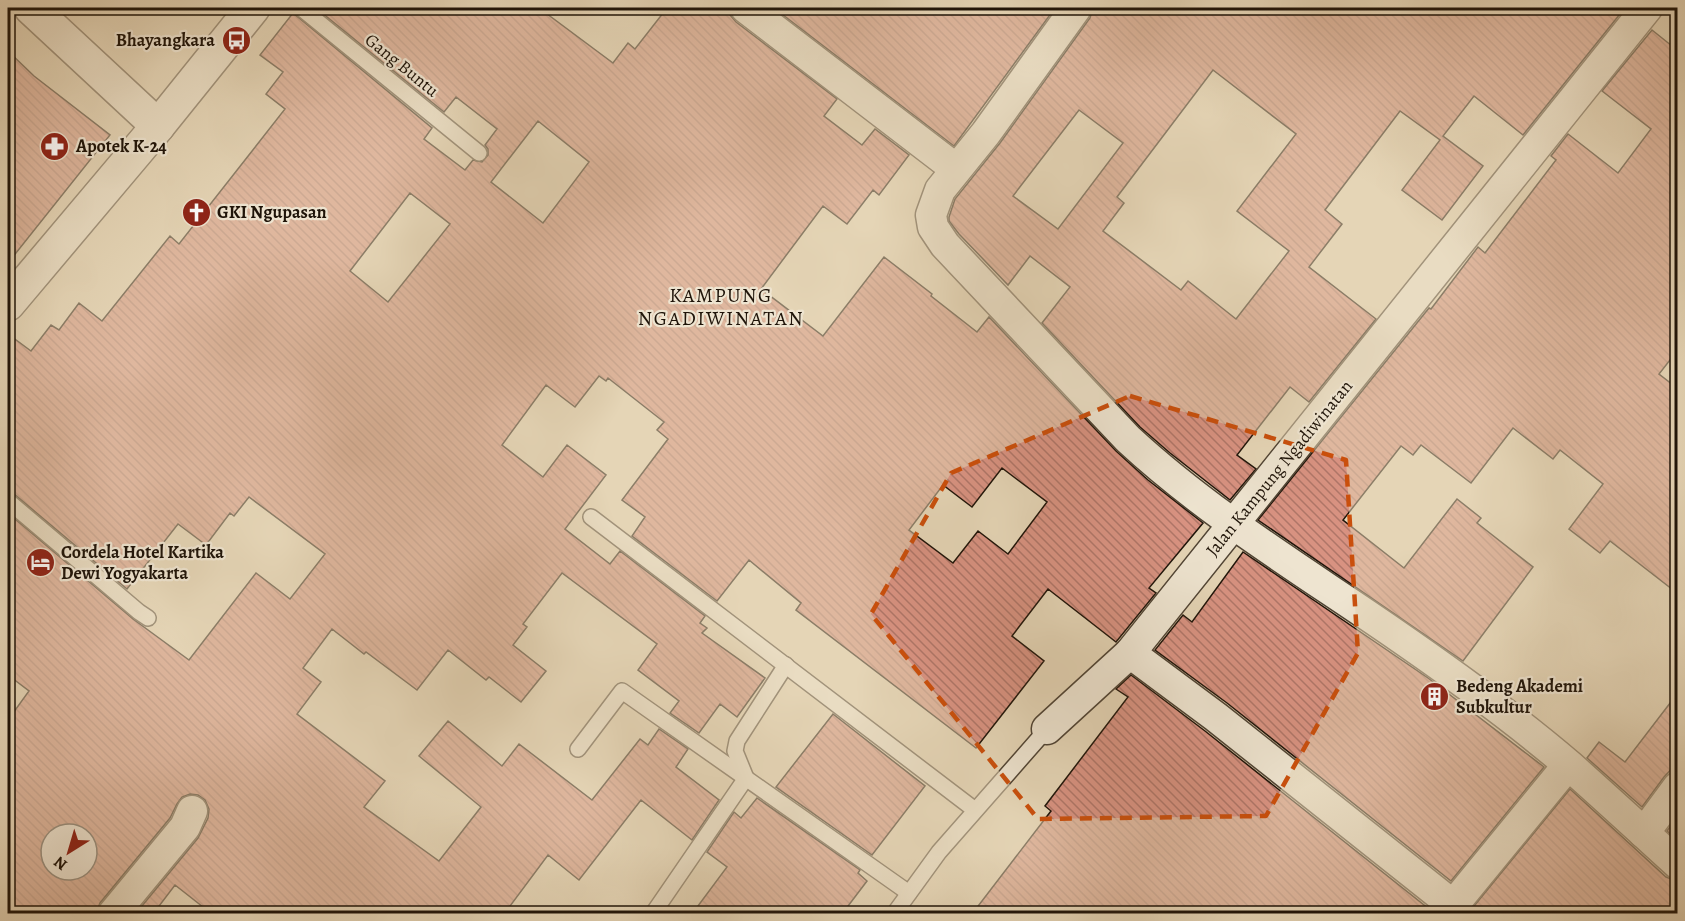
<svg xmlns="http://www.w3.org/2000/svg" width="1685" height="921" font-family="Alegreya,serif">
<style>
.building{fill:url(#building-back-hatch);stroke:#1f1409;stroke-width:1.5;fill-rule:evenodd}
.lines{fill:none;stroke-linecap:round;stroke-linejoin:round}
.service-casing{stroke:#504434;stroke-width:18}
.minor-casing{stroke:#504434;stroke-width:33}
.tertiary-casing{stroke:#504434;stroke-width:36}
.service{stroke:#eee4d0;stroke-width:15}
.minor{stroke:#eee4d0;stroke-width:30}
.tertiary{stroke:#eee4d0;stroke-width:33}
.marked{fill:none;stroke:#ca4f0c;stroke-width:4.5;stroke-dasharray:12 8;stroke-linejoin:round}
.labels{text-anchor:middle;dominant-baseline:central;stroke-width:4.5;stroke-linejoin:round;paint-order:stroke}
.poi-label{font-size:18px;font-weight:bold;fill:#1f1409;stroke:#eee4d0;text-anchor:start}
.street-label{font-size:18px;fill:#1f1409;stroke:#eee4d0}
.neighbourhood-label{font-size:20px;letter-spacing:1.5px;fill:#1f1409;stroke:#eee4d0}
</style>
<defs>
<pattern id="building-back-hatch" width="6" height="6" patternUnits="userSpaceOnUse" patternTransform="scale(1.5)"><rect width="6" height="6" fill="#d89281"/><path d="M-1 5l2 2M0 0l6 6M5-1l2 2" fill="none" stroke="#af7668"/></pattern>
</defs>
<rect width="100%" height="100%" fill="#e5d5b6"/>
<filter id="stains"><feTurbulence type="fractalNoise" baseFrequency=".00333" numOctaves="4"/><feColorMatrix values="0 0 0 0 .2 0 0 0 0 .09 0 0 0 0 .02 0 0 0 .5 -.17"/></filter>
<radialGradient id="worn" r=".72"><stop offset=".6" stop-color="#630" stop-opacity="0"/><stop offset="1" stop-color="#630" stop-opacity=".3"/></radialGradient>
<g class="building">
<path d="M316 8H539L613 63 628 43 635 49 667 8H729L730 15 736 22 837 99 824 116 862 145 875 129 909 155 879 195 873 190 847 224 823 206 761 289 823 336 884 257 932 294 931 296 977 332 989 317 1116 451 1148 480 1203 523 1149 588 1156 593 1116 642 1048 589 1012 636 1044 661 976 748 796 610 801 603 749 560 717 601 632 536 645 517 622 500 668 439 657 430 664 422 608 378 606 381 599 376 575 407 546 385 502 445 543 477 567 445 606 475 565 529 610 564 620 551 705 616 700 623 707 628 702 633 765 678 737 717 720 704 699 733 670 713 679 701 638 670 657 644 562 573 523 624 527 627 513 645 546 671 521 702 489 677 486 680 448 650 417 690 366 652 364 654 332 629 303 668 321 682 297 714 385 781 364 807 439 861 481 807 419 756 448 721 502 766 519 744 592 800 640 739 648 745 659 729 688 749 676 767 719 800 692 840 641 800 579 880 548 855 504 914H212L175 885 153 914H139L137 912 198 838 208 818 209 809 205 800 198 795 190 794 182 797 177 804 170 818 100 903 96 914H8V720L29 691 8 675V513L133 619 189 660 256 573 290 599 325 554 249 497 234 516 230 513 206 545 178 524 127 589 14 494 8 492V334L31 351 51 325 59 330 79 303 102 321 170 236 179 244 285 109 266 94 283 72 260 55 293 13 432 128 424 139 465 170 473 160 482 162 488 155V149L485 145 497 129 456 97 444 112ZM538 121 589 162 543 223 491 182ZM410 193 450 224 388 302 350 271ZM1002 468 1047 502 1008 554 978 531 953 563 909 530 943 485 972 507ZM51 834H87V870H51Z"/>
<path d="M774 8H1055L954 146Z"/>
<path d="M1093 8H1623L1624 9 1523 135 1474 96 1443 136 1483 166 1442 220 1402 190 1440 140 1400 111 1325 210 1342 224 1309 267 1376 319 1309 402 1290 387 1237 455 1256 469 1230 500 1170 453 1140 427 1042 323 1070 287 1030 256 1008 285 959 234 949 221V217L955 199 1000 143 1090 18ZM1213 70 1296 134 1237 211 1289 251 1236 319 1188 281 1181 290 1103 231 1124 203 1117 197ZM1079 110 1123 143 1058 229 1013 196Z"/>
<path d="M1652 30 1677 50V351L1659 374 1677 388V593L1610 541 1600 553 1569 529 1603 484 1560 450 1553 459 1513 428 1471 483 1421 445 1413 455 1401 446 1343 520 1404 568 1457 499 1481 518 1477 523 1533 567 1463 661 1258 520 1429 308 1431 309 1478 247 1485 253 1556 160 1551 156 1568 134 1618 173 1651 129 1602 91Z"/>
<path d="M8 51 34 76 110 135 8 263Z"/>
<path d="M1243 552 1428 678 1544 767 1451 881 1227 703 1155 650 1183 615 1192 622Z"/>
<path d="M1131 675 1205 731 1429 909 1426 914H972L1051 811 1045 806 1128 697 1116 689Z"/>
<path d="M1677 694V763L1664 777 1642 807 1587 758 1599 742 1625 762Z"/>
<path d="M833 714 925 786 872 855 776 787Z"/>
<path d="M1570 789 1666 877 1677 881V914H1473L1470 911Z"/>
<path d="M757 798 860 870 858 873 867 881 842 914H692L727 867 707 852 734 812 741 818Z"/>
<path d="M1677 817V840L1667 831Z"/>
</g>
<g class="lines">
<defs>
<g id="service">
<path d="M301 8 479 153"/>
<path d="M8 501 139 612 148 618"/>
<path d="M591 517 975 810"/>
<path d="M578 749 622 691 909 893"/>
<path d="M654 912 746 778 735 751 737 741 786 665"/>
<path d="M894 914 939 852 1047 729"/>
</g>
<g id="minor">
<path d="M746 8 956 169"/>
<path d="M1076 8 986 133 940 190 931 215 933 227 945 245 1128 439C1209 514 1302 570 1392 632 1453 674 1514 718 1570 766 1606 798 1642 831 1678 864"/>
<path d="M1130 653 1216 717 1454 906"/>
<path d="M1047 729 1130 653 1647 8"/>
<path d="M1644 833 1678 787"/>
<path d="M113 914 185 827 192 811"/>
<path d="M1446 914 1568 765"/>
</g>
<g id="tertiary">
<path d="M31 8 158 126"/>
<path d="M8 304 158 126 253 8"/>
</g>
</defs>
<use href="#service" class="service-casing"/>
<use href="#minor" class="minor-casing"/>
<use href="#tertiary" class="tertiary-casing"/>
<use href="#service" class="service"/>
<use href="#minor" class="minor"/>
<use href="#tertiary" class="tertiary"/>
</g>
<path d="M0 0H1685V921H0ZM1130 396 1346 460 1358 653 1266 816 1038 819 871 614 951 473Z" fill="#e5d5b6" fill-opacity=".55" fill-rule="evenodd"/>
<path class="marked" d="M1130 396 1346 460 1358 653 1266 816 1038 819 871 614 951 473Z"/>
<defs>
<symbol id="bus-disc" viewBox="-11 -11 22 22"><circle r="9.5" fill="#8f2418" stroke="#eee4d0"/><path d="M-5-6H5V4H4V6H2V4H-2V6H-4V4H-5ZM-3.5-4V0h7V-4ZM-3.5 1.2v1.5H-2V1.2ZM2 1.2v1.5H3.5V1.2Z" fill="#fff"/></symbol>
<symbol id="pharmacy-disc" viewBox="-11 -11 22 22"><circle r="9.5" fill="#8f2418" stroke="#eee4d0"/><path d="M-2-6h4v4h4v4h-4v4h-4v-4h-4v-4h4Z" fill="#fff"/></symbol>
<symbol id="church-disc" viewBox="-11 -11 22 22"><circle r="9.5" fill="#8f2418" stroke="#eee4d0"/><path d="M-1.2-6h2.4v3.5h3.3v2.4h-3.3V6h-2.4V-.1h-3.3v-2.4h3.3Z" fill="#fff"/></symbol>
<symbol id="hotel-disc" viewBox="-11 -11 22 22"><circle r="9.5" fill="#8f2418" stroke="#eee4d0"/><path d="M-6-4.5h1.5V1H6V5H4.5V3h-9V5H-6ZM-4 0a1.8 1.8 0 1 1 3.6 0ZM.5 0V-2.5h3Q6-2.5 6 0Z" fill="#fff"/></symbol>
<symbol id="building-disc" viewBox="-11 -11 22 22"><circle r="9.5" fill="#8f2418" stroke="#eee4d0"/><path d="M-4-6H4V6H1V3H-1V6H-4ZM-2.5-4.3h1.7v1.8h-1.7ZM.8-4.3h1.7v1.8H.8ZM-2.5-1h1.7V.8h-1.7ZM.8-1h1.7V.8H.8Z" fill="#fff"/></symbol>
</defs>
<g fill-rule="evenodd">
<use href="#bus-disc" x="220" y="24" width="33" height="33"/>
<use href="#pharmacy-disc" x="38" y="130" width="33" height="33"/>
<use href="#church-disc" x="180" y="196" width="33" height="33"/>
<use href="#hotel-disc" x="24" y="546" width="33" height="33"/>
<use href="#building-disc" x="1418" y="680" width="33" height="33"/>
</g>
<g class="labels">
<g class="poi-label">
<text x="215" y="40" text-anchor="end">Bhayangkara</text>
<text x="76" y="146">Apotek K-24</text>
<text x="217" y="212">GKI Ngupasan</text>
<text x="61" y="552">Cordela Hotel Kartika<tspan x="61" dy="21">Dewi Yogyakarta</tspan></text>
<text x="1456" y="686">Bedeng Akademi<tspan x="1456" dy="21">Subkultur</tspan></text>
</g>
<g class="street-label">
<text transform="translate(402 65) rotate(39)">Gang Buntu</text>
<text transform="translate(1279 468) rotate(-51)">Jalan Kampung Ngadiwinatan</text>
</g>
<g class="neighbourhood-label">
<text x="721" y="295">KAMPUNG<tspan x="721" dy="23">NGADIWINATAN</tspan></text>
</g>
</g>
<rect width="1685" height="921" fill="none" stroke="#e5d5b6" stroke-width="30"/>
<rect x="9" y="9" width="1667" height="903" fill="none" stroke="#1f1409" stroke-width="3"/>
<rect x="15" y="15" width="1655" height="891" fill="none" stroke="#1f1409" stroke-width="1.5"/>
<g transform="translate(69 852) rotate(217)"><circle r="28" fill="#eee4d0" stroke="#9b9180" stroke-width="1.5"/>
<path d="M0-4.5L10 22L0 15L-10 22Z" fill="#8f2418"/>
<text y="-9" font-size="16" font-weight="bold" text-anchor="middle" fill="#1f1409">N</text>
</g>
<rect width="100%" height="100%" filter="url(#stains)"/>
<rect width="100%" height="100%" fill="url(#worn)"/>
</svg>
